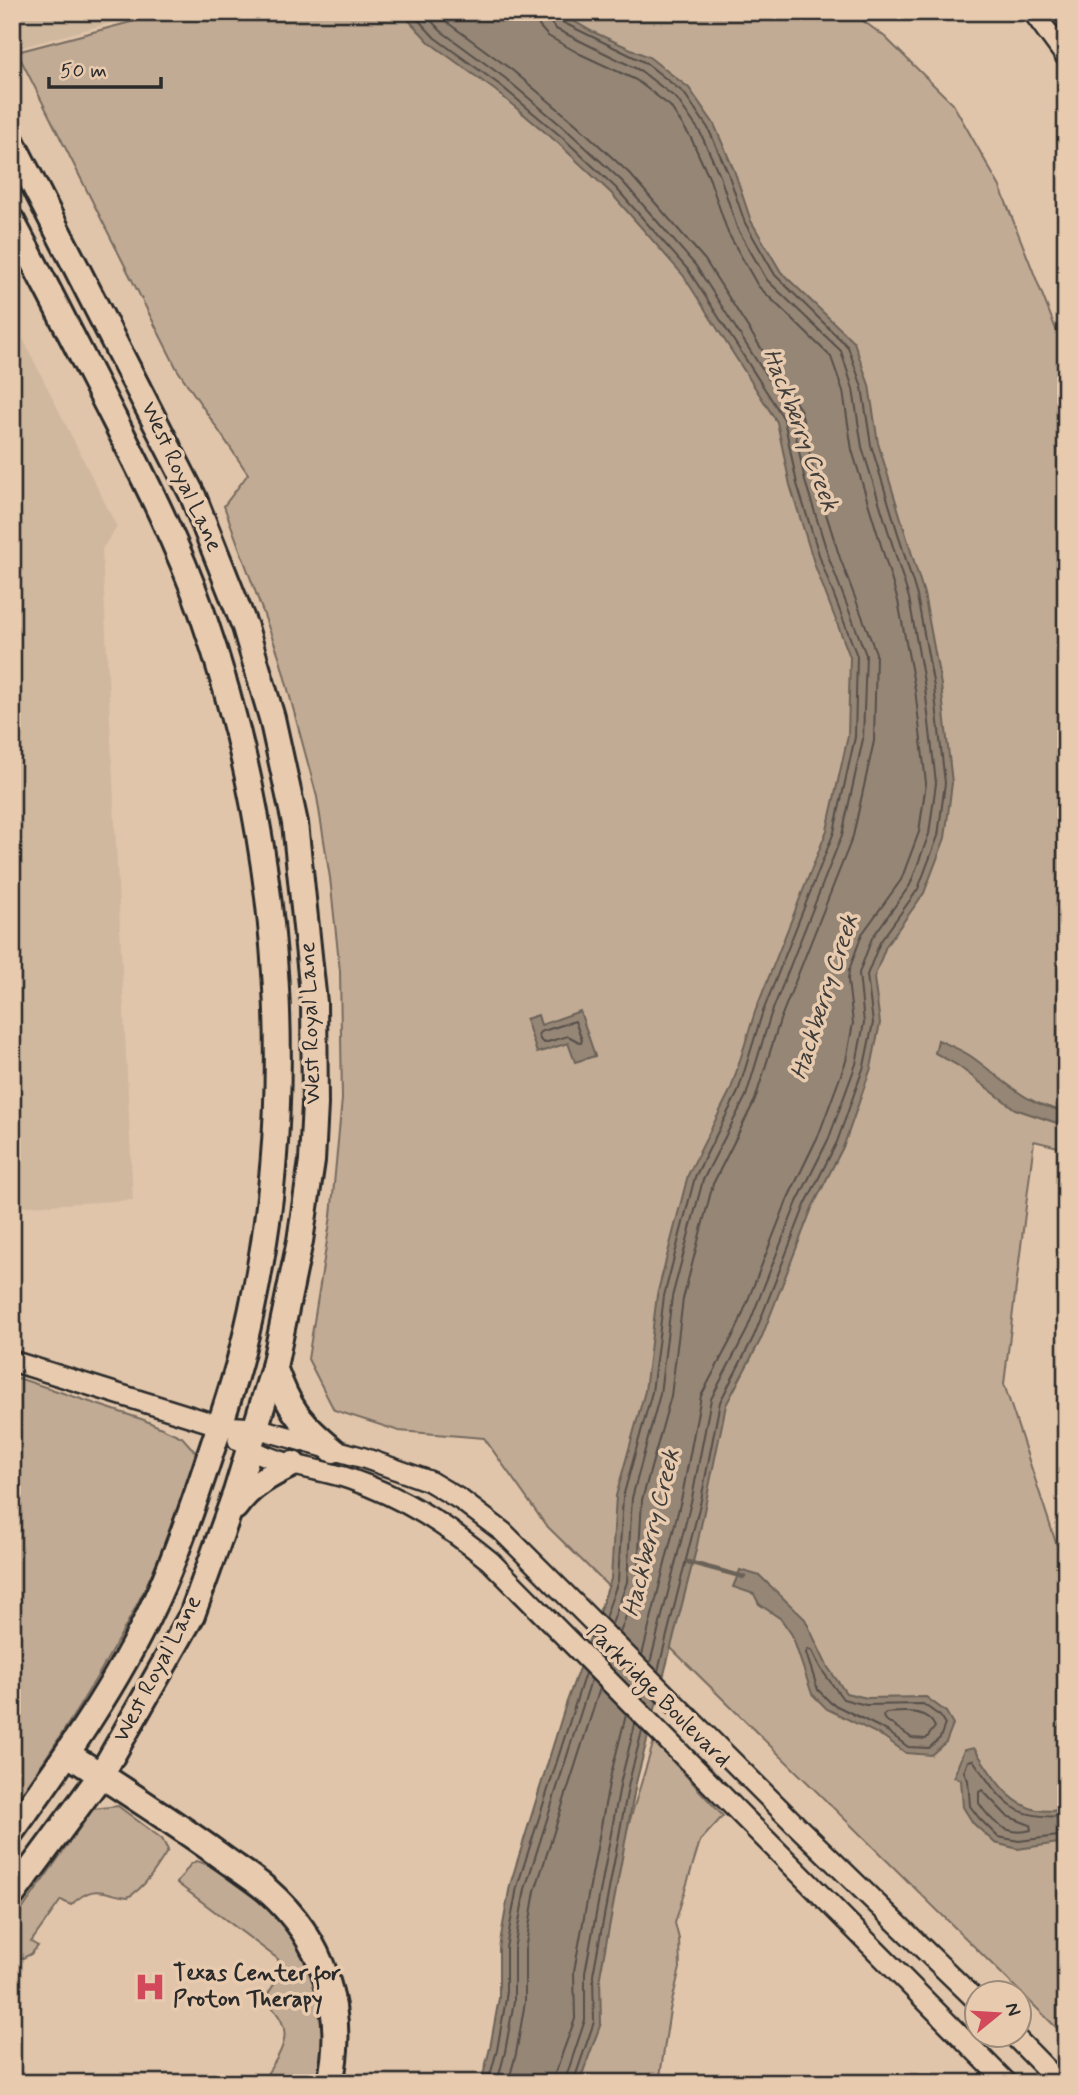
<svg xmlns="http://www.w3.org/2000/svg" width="1078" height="2095" font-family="Mynerve,sans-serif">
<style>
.built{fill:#d0b89f}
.green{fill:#c2ab94;stroke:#766b60;stroke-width:2}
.water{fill:#968676;stroke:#6b6258;stroke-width:2}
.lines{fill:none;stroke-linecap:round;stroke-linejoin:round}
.shore{stroke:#564f49;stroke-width:2}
.stream{stroke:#6b6258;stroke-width:4.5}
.minor-casing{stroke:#2b2b2b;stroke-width:24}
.major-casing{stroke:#2b2b2b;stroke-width:30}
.minor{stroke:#e8cbaf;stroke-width:19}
.major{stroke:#e8cbaf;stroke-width:24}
.labels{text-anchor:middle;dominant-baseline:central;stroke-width:7;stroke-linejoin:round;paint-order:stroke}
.street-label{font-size:23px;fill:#2b2b2b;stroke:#e8cbaf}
.poi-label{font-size:23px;font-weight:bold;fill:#2b2b2b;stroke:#e8cbaf;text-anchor:start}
.water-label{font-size:24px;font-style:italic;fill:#403d3a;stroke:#e8cbaf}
</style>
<rect width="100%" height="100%" fill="#e0c5aa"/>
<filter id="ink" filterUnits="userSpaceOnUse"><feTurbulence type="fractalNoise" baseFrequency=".0143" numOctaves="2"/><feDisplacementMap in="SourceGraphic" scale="14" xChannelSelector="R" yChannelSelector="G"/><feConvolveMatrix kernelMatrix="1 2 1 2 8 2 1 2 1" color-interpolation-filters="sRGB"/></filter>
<g filter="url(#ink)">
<g class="built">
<path d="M12 12H150L12 50Z"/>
<path d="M12 317 117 527 102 549 133 1200 12 1207Z"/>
</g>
<g class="green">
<path d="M169 12H851L885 37 953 104 1000 187 1066 355V1149L1034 1141 1004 1384 1056 1543 1066 1555V2037L545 1524 484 1438 399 1431 334 1410 308 1359 331 1216 342 1099 340 971 330 878 317 797 279 656 224 506 248 474 177 369 17 52Z"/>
<path d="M12 1376 144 1420 182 1437 198 1455C177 1514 154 1576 123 1631 90 1692 53 1750 12 1807Z"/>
<path d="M654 1741 723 1816 700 1841 675 1923 679 1939 680 1968 670 2010 659 2083H550Z"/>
<path d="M118 1806 162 1839 168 1850C158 1866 145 1888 128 1897 102 1894 95 1882 71 1905L61 1900 31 1942 38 1946 31 1954 23 1958 12 1955V1924L93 1809Z"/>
<path d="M196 1861C211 1864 226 1877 238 1886 252 1896 268 1907 279 1920 318 1966 330 2025 317 2083H261C282 2051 300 2030 264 2000L280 1975 278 1959 177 1883 190 1865Z"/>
</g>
<g class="water">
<path d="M401 12H558L591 31 649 57 689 88 714 124 734 170 751 221 781 272 854 342 869 385 878 443 924 594 941 685 952 783 945 838 924 893 886 946 874 978 880 1023 871 1068 844 1145 812 1208 761 1339 726 1405 696 1550 636 1783 600 1976 601 2023 579 2083H481L490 2048 499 1998V1948L510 1885 565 1707 611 1579 616 1496 645 1391 657 1295 688 1175 731 1089 755 1012 827 830 848 736 850 657 815 566 790 485 777 422 683 275 611 193 558 143 496 91 430 43Z"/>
<path d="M580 1011 595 1056 575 1062 568 1043 537 1053 526 1019 538 1015 541 1025Z"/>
<path d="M938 1040C949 1045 962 1050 972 1057 1003 1079 1026 1106 1066 1111V1126L1015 1109 957 1065 935 1053Z"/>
<path d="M740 1570 760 1576 805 1619 827 1666 846 1693 867 1698 926 1697 946 1712 953 1724 946 1742 931 1755 906 1753 884 1737 827 1709 812 1694 792 1635 781 1619 759 1604 754 1594 733 1587Z"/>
<path d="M974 1748C990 1772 1007 1804 1037 1810 1046 1812 1057 1810 1066 1810V1842L1018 1849 995 1843 973 1823 963 1807 961 1780 954 1776 964 1750Z"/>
</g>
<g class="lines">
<g class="shore">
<path d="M411 12 435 38 500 85 563 138 616 188 689 271 784 419 797 484 822 564 857 656 855 737 834 832 762 1014 738 1092 695 1177 664 1296 652 1392 623 1497 618 1581 605 1618"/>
<path d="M423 12 441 31 505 78 569 132 623 182 696 266 792 416 805 481 830 561 866 655 863 739 842 835 770 1017 746 1096 703 1180 672 1297 660 1394 632 1498 627 1582 612 1624"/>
<path d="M438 12 448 23 512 70 576 124 630 174 705 260 801 411 815 479 840 558 876 653 874 741 853 836 780 1020 755 1100 713 1184 683 1299 671 1396 642 1500 637 1585 620 1633"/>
<path d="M537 12 539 26 548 36 580 54 636 80 670 106 691 138 710 180 728 233 758 286 831 357 843 391 852 450 898 601 915 689 926 783 919 832 901 880 862 934 849 970 848 980 853 1023 846 1061 819 1134 788 1198 737 1328 701 1396 682 1496 642 1655"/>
<path d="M547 12 549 21 556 29 641 71 677 99 700 132 720 176 737 228 767 280 841 351 853 389 862 447 909 598 925 688 936 783 929 834 910 885 872 938 859 973 864 1023 856 1064 829 1138 797 1202 746 1332 711 1399 692 1498 650 1663"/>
<path d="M556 12 560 21 646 63 684 93 708 128 728 173 745 223 775 275 848 347 862 387 871 445 917 596 934 687 945 783 938 836 918 889 880 942 867 975 873 1023 864 1066 837 1142 805 1205 754 1336 720 1402 701 1500 658 1671"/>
<path d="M575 1021 582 1040 581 1043 568 1036 544 1043 541 1041 538 1035 540 1032Z"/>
<path d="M808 1649 812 1651 821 1669 843 1699 866 1705 923 1704 940 1716 945 1724 940 1738 929 1748 908 1747 887 1731 831 1703 818 1690 806 1653Z"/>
<path d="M886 1713C904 1712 927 1708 935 1727L926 1739 912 1738 884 1719 883 1715Z"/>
<path d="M982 1790 1007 1816 1030 1825 1031 1830C1008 1837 991 1822 979 1803V1792Z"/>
<path d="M1066 1816C1011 1820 1003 1802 973 1760L968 1761 964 1772 968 1780 970 1806 979 1818 998 1837 1019 1841 1066 1835"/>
<path d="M488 2083 497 2050 506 1999V1948L517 1887 585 1673"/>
<path d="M497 2083 505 2052 514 2001V1949L525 1889 591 1680"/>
<path d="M508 2083 516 2054 525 2002V1950L535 1891 600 1688"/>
<path d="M554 2083 555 2073 575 2019 574 1971 610 1778 626 1715"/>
<path d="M564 2083 585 2020V1973L621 1780 635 1724"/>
<path d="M573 2083 594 2022 593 1975 629 1782 642 1731"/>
</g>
<path class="stream" d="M688 1562 744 1577"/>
<defs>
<g id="minor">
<path d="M1033 12 1066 57"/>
<path d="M12 1361 221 1426 256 1428 364 1458 429 1481 461 1500 503 1532 801 1830 976 2000"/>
<path d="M238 1440C269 1465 314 1467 350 1479 405 1498 446 1525 490 1561L1007 2083"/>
<path d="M1014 2036 1060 2083"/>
</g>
<g id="major">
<path d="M12 142 193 496 245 627 272 718 295 823 314 1003 315 1104 312 1161 300 1241 274 1367 236 1492 192 1615 101 1775 12 1895"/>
<path d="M12 221C44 282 76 344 107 405 141 472 176 539 201 610 284 848 304 1113 240 1359 231 1393 220 1425 209 1458 193 1507 176 1557 154 1604 117 1685 64 1759 12 1831"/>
<path d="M274 1367C289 1409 299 1422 333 1450"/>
<path d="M235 1507C250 1486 270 1475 293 1464"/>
<path d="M68 1754C119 1787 170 1819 219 1855 235 1867 252 1877 267 1890 323 1939 347 2010 330 2083"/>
</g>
</defs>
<use href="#minor" class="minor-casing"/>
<use href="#major" class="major-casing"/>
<use href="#minor" class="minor"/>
<use href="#major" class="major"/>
</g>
</g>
<defs>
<symbol id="hospital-bare" viewBox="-9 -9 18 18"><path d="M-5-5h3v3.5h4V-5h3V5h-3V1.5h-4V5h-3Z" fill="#d1495b" stroke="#e8cbaf" stroke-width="2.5" paint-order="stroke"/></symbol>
</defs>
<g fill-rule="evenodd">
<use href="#hospital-bare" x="128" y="1965" width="44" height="44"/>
</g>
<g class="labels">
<g class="street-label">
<text transform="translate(181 477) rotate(65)">West Royal Lane</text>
<text transform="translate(311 1023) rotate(-92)">West Royal Lane</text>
<text transform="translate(158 1669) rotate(-62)">West Royal Lane</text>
<text transform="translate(658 1696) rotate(45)">Parkridge Boulevard</text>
</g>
<g class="poi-label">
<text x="173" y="1974">Texas Center for<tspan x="173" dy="26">Proton Therapy</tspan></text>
</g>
<g class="water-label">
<text transform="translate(800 430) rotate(69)">Hackberry Creek</text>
<text transform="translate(825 997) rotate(-72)">Hackberry Creek</text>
<text transform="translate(652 1533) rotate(-76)">Hackberry Creek</text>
</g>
</g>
<rect width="1078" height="2095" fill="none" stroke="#e8cbaf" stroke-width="42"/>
<rect x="21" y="21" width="1036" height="2053" fill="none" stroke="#2b2b2b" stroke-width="2.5" filter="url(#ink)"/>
<g transform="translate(998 2014) rotate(72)"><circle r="33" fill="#e8cbaf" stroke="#9c8b7a" stroke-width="2"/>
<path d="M0-5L12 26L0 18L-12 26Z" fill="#d1495b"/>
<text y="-10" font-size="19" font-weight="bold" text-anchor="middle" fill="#2b2b2b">N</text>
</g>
<path d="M49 77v10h112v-10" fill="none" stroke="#2b2b2b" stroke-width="3.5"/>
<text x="60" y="77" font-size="21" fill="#2b2b2b" stroke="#e8cbaf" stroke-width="5" paint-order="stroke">50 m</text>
</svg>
